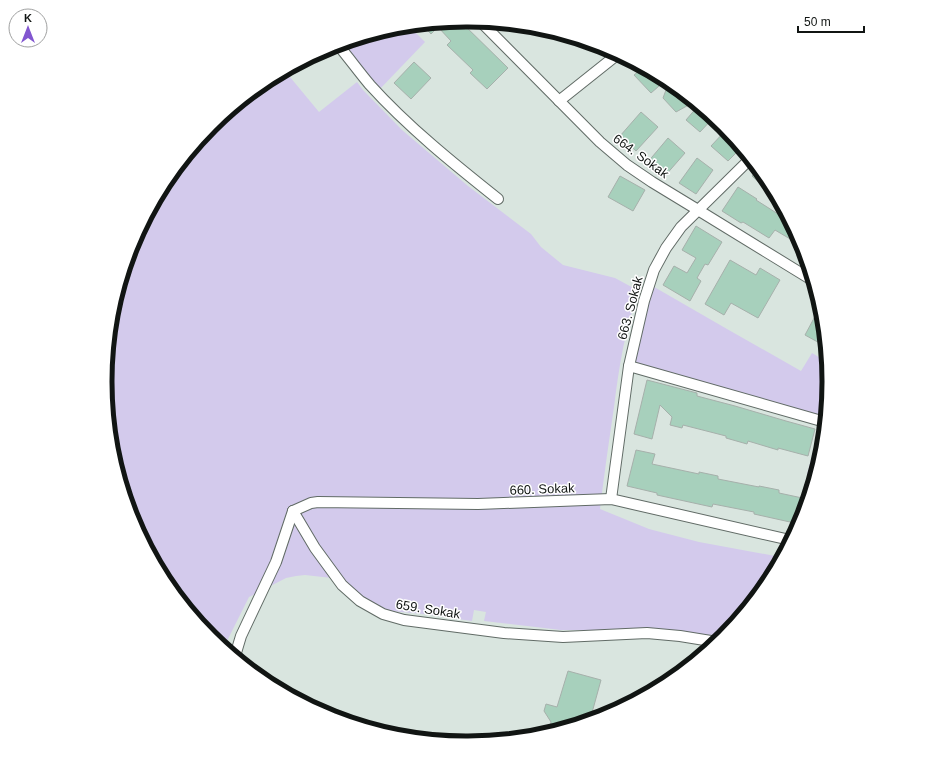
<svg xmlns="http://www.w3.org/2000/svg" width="934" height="763" font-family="Helvetica,sans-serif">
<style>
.green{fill:#d3caec}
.building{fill:#a7d0bc;stroke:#a6b0ab}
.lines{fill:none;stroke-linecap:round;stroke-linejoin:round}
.minor-casing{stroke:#616b66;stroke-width:12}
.minor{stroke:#fff;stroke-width:10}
.labels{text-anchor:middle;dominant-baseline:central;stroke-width:3;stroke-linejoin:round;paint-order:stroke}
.street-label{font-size:13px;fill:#111513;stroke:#fff}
.rim{fill:none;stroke:#111513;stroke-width:5}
</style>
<rect width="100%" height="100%" fill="#d9e5df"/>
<g class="green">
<path d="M409 26 425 42 377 92 338 45 397 27Z"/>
<path d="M285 71 319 112 357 82 363 90 402 130 468 186 531 234 541 247 563 265 615 278 639 291C625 328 619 367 614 407 609 441 604 475 600 509L649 529 699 542 781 557 767 583 722 637 719 640 608 630H561L484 621 486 612 474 610 472 621 424 614 380 610 372 607 341 579 305 575 296 576 286 578 249 597 228 639 225 648 211 637 166 582 133 520 112 452 106 381 112 311 133 243 167 180 212 126 266 81Z"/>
<path d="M649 284 727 329 801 371 812 353 827 362 828 382 822 452 814 476 807 474 822 421 629 366Z"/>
</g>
<g class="building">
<path d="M460 21 508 68 487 89 470 73 473 70 447 45 451 41 438 27 431 34 422 24Z"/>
<path d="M414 62 431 78 411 99 394 83Z"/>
<path d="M643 68 666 80 651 93 634 75Z"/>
<path d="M669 82 694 102 676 112 663 98Z"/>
<path d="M698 106 713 118 700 132 686 120Z"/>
<path d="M641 112 658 127 636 151 620 136Z"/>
<path d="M726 130 741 148 728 161 711 146Z"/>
<path d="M668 138 685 153 664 177 647 163Z"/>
<path d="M697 158 713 170 696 194 679 183Z"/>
<path d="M758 169 768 181 776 196 775 197 752 176Z"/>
<path d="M620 176 645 190 633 211 608 197Z"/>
<path d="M738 187 757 199 756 200 789 221 802 246 775 230 769 238 743 222 741 223 722 211Z"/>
<path d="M696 226 722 242 708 265 705 264 697 278 701 281 690 301 663 285 674 266 687 273 696 258 682 250Z"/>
<path d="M730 260 756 275 760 268 780 280 758 318 731 303 724 315 705 304Z"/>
<path d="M820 307 822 311 825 346 805 335Z"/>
<path d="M647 380 697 393V396L735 406 786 421 815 429 808 456 778 448V450L748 441 747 444 726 438V436L683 425 682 428 670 425 672 417 660 405 652 439 634 434Z"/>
<path d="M636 450 655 454 652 464 699 474V472L718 476V479L759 487V486L779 490V493L807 499 801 520 799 524 754 514V512L713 504 712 507 657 495V493L627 486Z"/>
<path d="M568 671 601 680 590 720 562 729 550 726 551 722 544 711 546 704 557 707Z"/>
</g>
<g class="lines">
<defs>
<g id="minor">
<path d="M480 21 600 142 627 165 652 182 698 210 812 280"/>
<path d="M338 45C349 58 359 72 370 85 408 127 454 164 498 199"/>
<path d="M559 101 618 54"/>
<path d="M629 366 825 422"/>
<path d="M611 499 629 366 644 301 654 270 666 248 681 227 750 159"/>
<path d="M293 511 311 503 318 502 478 504 611 499 790 540"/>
<path d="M293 511 315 548 342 585 360 601 383 614 404 620 504 633 563 637 647 633 680 636 717 642"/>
<path d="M235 656 241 636 276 562 293 511"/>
</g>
</defs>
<use href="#minor" class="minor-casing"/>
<use href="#minor" class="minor"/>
</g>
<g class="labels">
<g class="street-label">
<text transform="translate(641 156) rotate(36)">664. Sokak</text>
<text transform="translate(630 308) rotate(-75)">663. Sokak</text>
<text transform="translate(542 489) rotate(-2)">660. Sokak</text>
<text transform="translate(428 609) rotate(9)">659. Sokak</text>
</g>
</g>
<path d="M0 0H934V763H0ZM466 27H468A354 354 0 0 1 822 381V382A354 354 0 0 1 468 736H466A354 354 0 0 1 112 382V381A354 354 0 0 1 466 27Z" fill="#fff" fill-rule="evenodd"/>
<path class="rim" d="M466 27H468A354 354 0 0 1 822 381V382A354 354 0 0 1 468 736H466A354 354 0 0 1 112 382V381A354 354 0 0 1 466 27Z"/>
<g transform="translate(28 28)"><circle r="19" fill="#ffffff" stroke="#a0a1a1"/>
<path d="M0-3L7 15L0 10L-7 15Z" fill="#8256d0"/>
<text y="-6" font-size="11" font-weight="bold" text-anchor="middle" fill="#111513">K</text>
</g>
<path d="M798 26v6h66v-6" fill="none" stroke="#111513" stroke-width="2"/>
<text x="804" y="26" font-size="12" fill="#111513" stroke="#ffffff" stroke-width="3" paint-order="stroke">50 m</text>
</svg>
